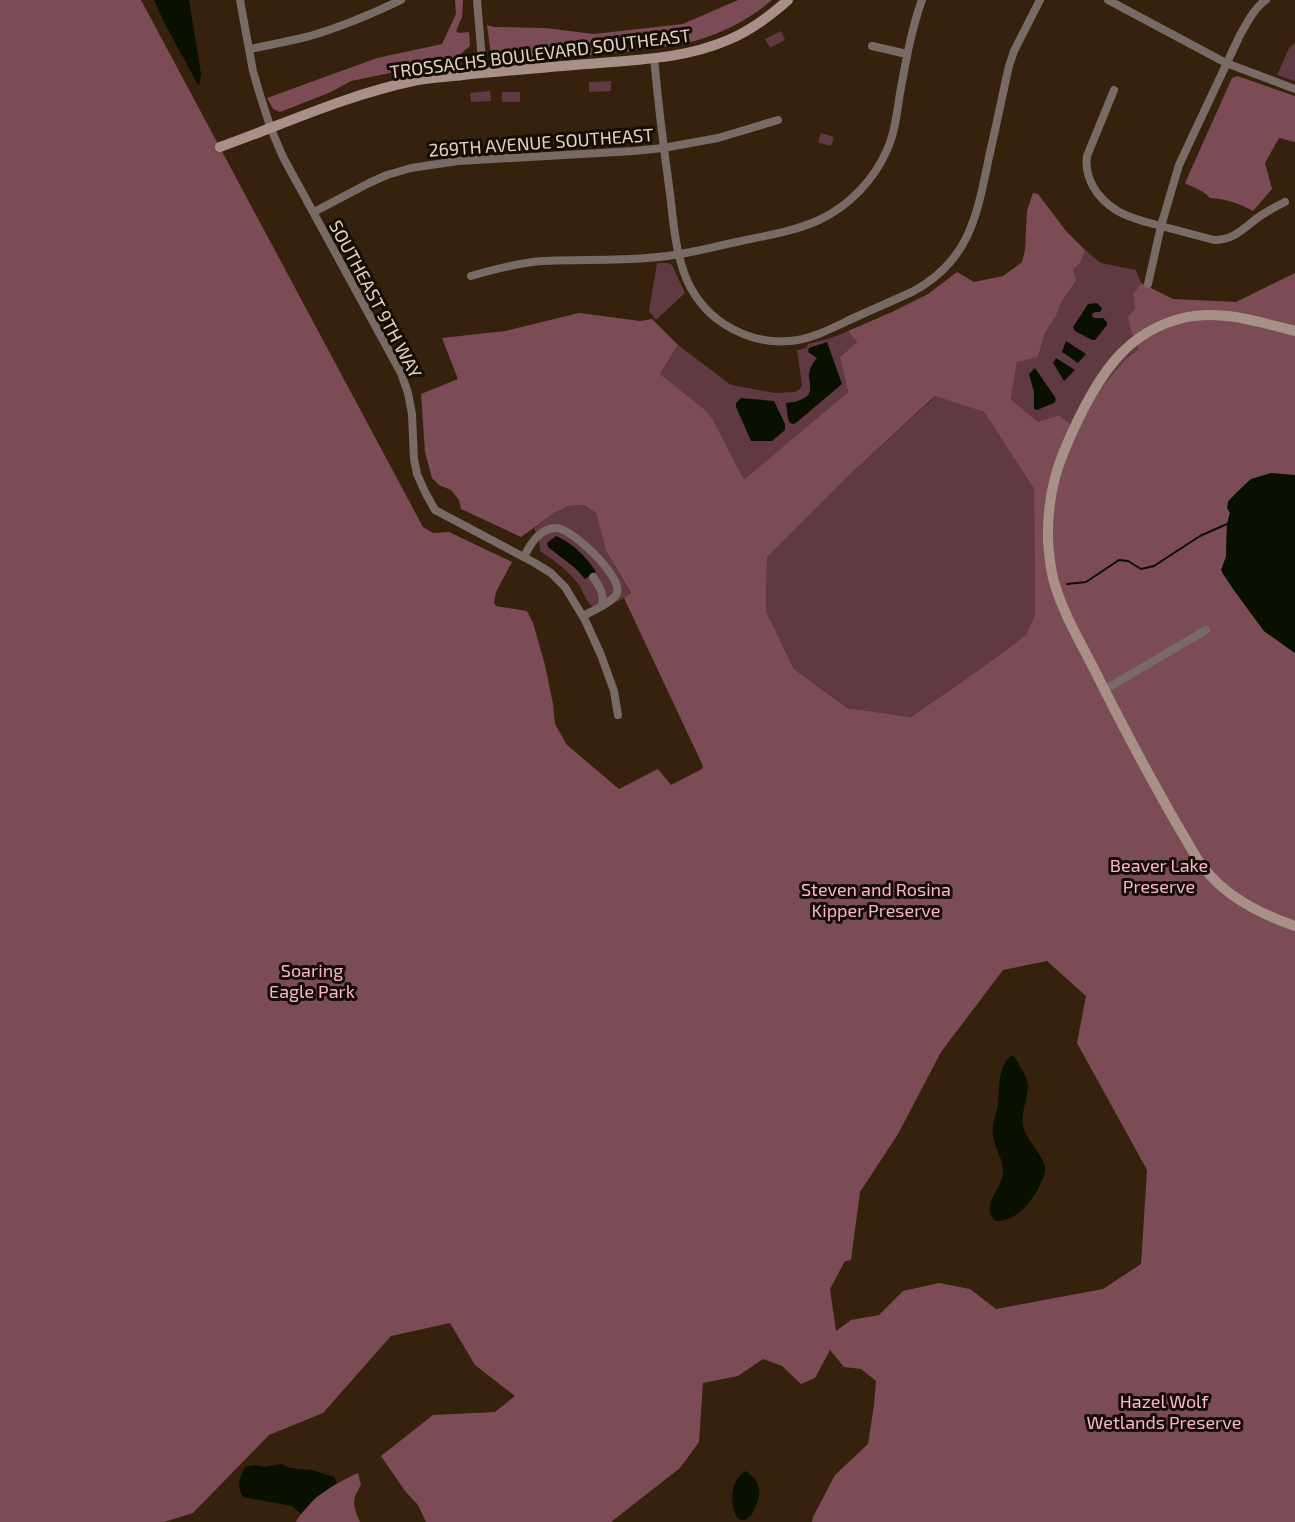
<svg xmlns="http://www.w3.org/2000/svg" width="1295" height="1522" font-family="'Exo 2',sans-serif">
<style>
.green{fill:#613942}
.forest{fill:#7c4c56;fill-rule:evenodd}
.water{fill:#091000}
.lines{fill:none;stroke-linecap:round;stroke-linejoin:round}
.stream{stroke:#091000;stroke-width:2}
.street{stroke:#796a66;stroke-width:8}
.secondary{stroke:#a89089;stroke-width:10}
.labels{text-anchor:middle;dominant-baseline:central;stroke-width:6;stroke-linejoin:round;paint-order:stroke}
.street-label{font-size:18px;fill:#e2d4c8;stroke:#160d05}
.park-label{font-size:18px;fill:#f9b8c5;stroke:#160d05}
</style>
<rect width="100%" height="100%" fill="#35210c"/>
<g class="green">
<path d="M781 31 785 40 770 48 765 39Z"/>
<path d="M1295 43V81L1277 75 1289 48Z"/>
<path d="M611 81V91L589 92V82Z"/>
<path d="M490 91 491 101 471 102 470 93Z"/>
<rect x="502" y="92" width="18" height="10"/>
<path d="M821 133 834 137 831 146 818 142Z"/>
<path d="M1085 250 1101 263 1136 270 1141 283 1133 294 1135 309 1132 334 1139 349 1126 359 1078 430 1059 415 1038 422 1011 399 1017 361 1038 357 1045 333 1056 316 1062 301 1070 290 1073 270 1081 262Z"/>
<path d="M657 263H668L672 265 685 293 656 320 649 311Z"/>
<path d="M848 331 857 342 840 357 848 392 744 481 712 418 703 408 660 374 678 345 731 385 775 393 795 392 800 389 802 385 797 350 806 348 808 344 831 338Z"/>
<path d="M936 396 984 412 1034 489 1035 616 1026 635 983 667 911 717 849 708 794 669 766 611 767 557 844 480Z"/>
<path d="M584 505 596 513 606 551 631 594 597 612C595 607 591 606 588 602 585 597 582 590 579 585 568 570 555 561 540 551L539 539 534 528 554 513 568 506Z"/>
</g>
<g class="forest">
<path d="M0 0H141L423 527 433 533 449 532 512 562 496 592 494 603 496 606 527 611 533 623 545 665 553 704 555 724 567 745 619 789 658 769 671 785 702 769 703 766 624 598 631 593 606 551 596 513 584 505 568 506 554 513 521 537 461 509 459 500 451 490 439 485 432 478 425 452 421 394 458 379 442 338 505 331 579 313 640 321 652 319 678 345 660 374 703 408 712 418 744 480 848 392 840 357 857 342 848 331 892 312 928 294 957 272 974 282 1003 276 1022 262 1025 250 1027 211 1033 193 1038 194 1066 231 1085 250 1081 262 1073 270 1076 280 1070 290 1062 301 1056 316 1045 333 1038 357 1017 362 1011 399 1038 422 1059 415 1078 430 1101 388 1126 359 1139 349 1132 334 1128 317 1135 309 1133 294 1141 283 1173 299 1236 302 1295 273V475L1251 479 1228 501 1230 513 1227 524 1226 557 1223 565 1222 573 1264 631 1295 653V1522H812L813 1517 835 1475 868 1444 874 1405 876 1381 861 1369 844 1367 830 1350 815 1378 801 1384 782 1366 763 1359 738 1376 703 1383 699 1442 680 1468 611 1522H426L418 1505 405 1491 381 1456 433 1415 495 1412 515 1396 475 1365 450 1323 391 1336 323 1413 269 1435 193 1513 164 1522H0ZM935 396 984 412 1034 489 1035 615 1026 635 983 667 911 717 848 708 794 669 766 611 767 557 844 480ZM1047 961 1086 996 1077 1043 1147 1170 1141 1264 1103 1289 996 1309 970 1289 939 1283 903 1291 879 1315 851 1320 836 1331 830 1289 845 1261 851 1260 860 1192 898 1134 941 1052 1003 970Z"/>
<path d="M455 0H463L462 17 456 31 459 33 469 32 470 46 452 61H445L438 65 432 62 390 73 351 81 331 92 293 107 280 112 273 109 267 98 377 58 442 44 456 14Z"/>
<path d="M738 0H772C750 19 723 33 695 41 675 46 652 48 631 51 589 56 546 58 503 60L491 55 487 25 494 27 545 28 594 34 683 24Z"/>
<path d="M1237 76 1295 96V142L1279 138 1265 163 1272 189 1253 211C1239 203 1226 199 1210 198 1202 189 1195 189 1185 183L1232 78Z"/>
<path d="M358 1473 361 1485C351 1501 353 1505 360 1522H296C309 1498 334 1484 358 1473Z"/>
</g>
<g class="water">
<path d="M154 0H189L201 74 199 85H198L164 22Z"/>
<path d="M1097 303 1102 308 1100 312H1095L1092 314V316L1094 318H1103L1107 322V325L1095 340H1092L1075 331 1073 327 1088 304Z"/>
<path d="M1066 341 1086 354 1078 363 1062 352Z"/>
<path d="M827 342 842 384 797 422 794 424 790 423 788 419 786 403C791 402 796 402 800 400 814 395 810 387 809 376 809 368 813 363 817 358L808 352 809 348Z"/>
<path d="M1056 358 1075 370 1064 381 1053 363Z"/>
<path d="M1035 368 1055 397 1056 400 1054 403 1037 410 1034 409V392L1029 374Z"/>
<path d="M741 398 774 401 785 424V430L772 441H751L736 407V403Z"/>
<path d="M1271 473 1295 475V653L1264 631 1233 589 1221 570 1226 557 1227 524 1230 513 1227 508 1228 502 1236 493 1251 479Z"/>
<path d="M556 536C571 542 588 558 596 572L585 579 575 568 548 547 547 543Z"/>
<path d="M1011 1056H1014C1018 1064 1025 1072 1027 1081 1031 1092 1020 1111 1023 1126 1027 1141 1041 1152 1045 1167 1046 1175 1041 1182 1038 1189 1029 1205 1015 1221 996 1221 978 1205 1004 1189 1003 1171 1003 1159 995 1148 993 1136 991 1125 997 1114 998 1104 1000 1087 997 1068 1011 1056Z"/>
<path d="M281 1464 290 1468 312 1470 334 1477 337 1483 316 1497 301 1514 292 1506 243 1497C236 1487 240 1477 245 1467L254 1465 265 1467Z"/>
<path d="M746 1471C759 1481 763 1490 756 1505 752 1514 753 1515 745 1520L738 1519C729 1505 730 1479 746 1471Z"/>
</g>
<g class="lines">
<path class="stream" d="M1067 584 1086 582 1119 560 1128 561 1141 569 1154 566 1200 536 1227 524"/>
<g class="street">
<path d="M240 0 253 71 260 95 271 129 283 157 401 373 408 393 412 414 414 459 417 474 425 492 435 510 535 563 551 573 565 587 585 620 601 655 614 691 618 715"/>
<path d="M477 0 483 73"/>
<path d="M1108 0 1226 63 1295 89"/>
<path d="M872 46 907 54"/>
<path d="M250 49C270 45 290 41 310 36 341 27 372 14 401 0"/>
<path d="M654 58C658 101 663 143 669 186 676 238 675 292 724 324 744 337 767 343 790 341 814 339 836 326 858 316 876 308 894 300 912 292 970 261 977 215 989 157 996 127 1002 97 1009 66L1014 51 1040 0"/>
<path d="M1114 90 1087 156C1084 178 1097 198 1116 210 1125 216 1136 219 1146 222 1169 228 1191 234 1214 240 1233 240 1242 230 1256 219 1265 212 1275 207 1285 202"/>
<path d="M314 212 369 183 387 175 411 168 458 161 634 151 663 148 718 138 778 120"/>
<path d="M471 276C495 269 518 263 542 261 577 259 612 261 647 258 677 256 706 249 736 242 763 236 793 232 819 220 849 206 874 180 887 150 895 132 897 112 900 93 906 61 911 30 922 0"/>
<path d="M1148 284 1161 226 1179 165 1240 35C1247 23 1254 8 1266 0"/>
<path d="M524 557C530 544 540 528 556 528 572 528 623 577 617 593 614 602 592 611 583 616"/>
<path d="M593 577C599 586 605 594 602 606"/>
<path d="M1104 690 1206 630"/>
</g>
<g class="secondary">
<path d="M220 147C284 124 347 95 413 81 430 78 447 77 463 75 513 70 562 66 612 62 651 59 691 56 728 40 750 31 770 16 788 0"/>
<path d="M1295 331C1259 322 1221 309 1183 318 1129 331 1102 371 1079 418 1058 461 1047 491 1048 540 1049 554 1050 570 1055 585 1064 615 1081 643 1095 671 1126 733 1159 795 1195 855 1217 892 1255 912 1295 926"/>
</g>
</g>
<g class="labels">
<g class="street-label">
<text transform="translate(540 53) rotate(-7)">TROSSACHS BOULEVARD SOUTHEAST</text>
<text transform="translate(541 142) rotate(-4)">269TH AVENUE SOUTHEAST</text>
<text transform="translate(376 299) rotate(62)">SOUTHEAST 9TH WAY</text>
</g>
<g class="park-label">
<text x="1159" y="865">Beaver Lake<tspan x="1159" dy="21">Preserve</tspan></text>
<text x="876" y="889">Steven and Rosina<tspan x="876" dy="21">Kipper Preserve</tspan></text>
<text x="312" y="970">Soaring<tspan x="312" dy="21">Eagle Park</tspan></text>
<text x="1164" y="1401">Hazel Wolf<tspan x="1164" dy="21">Wetlands Preserve</tspan></text>
</g>
</g>
</svg>
